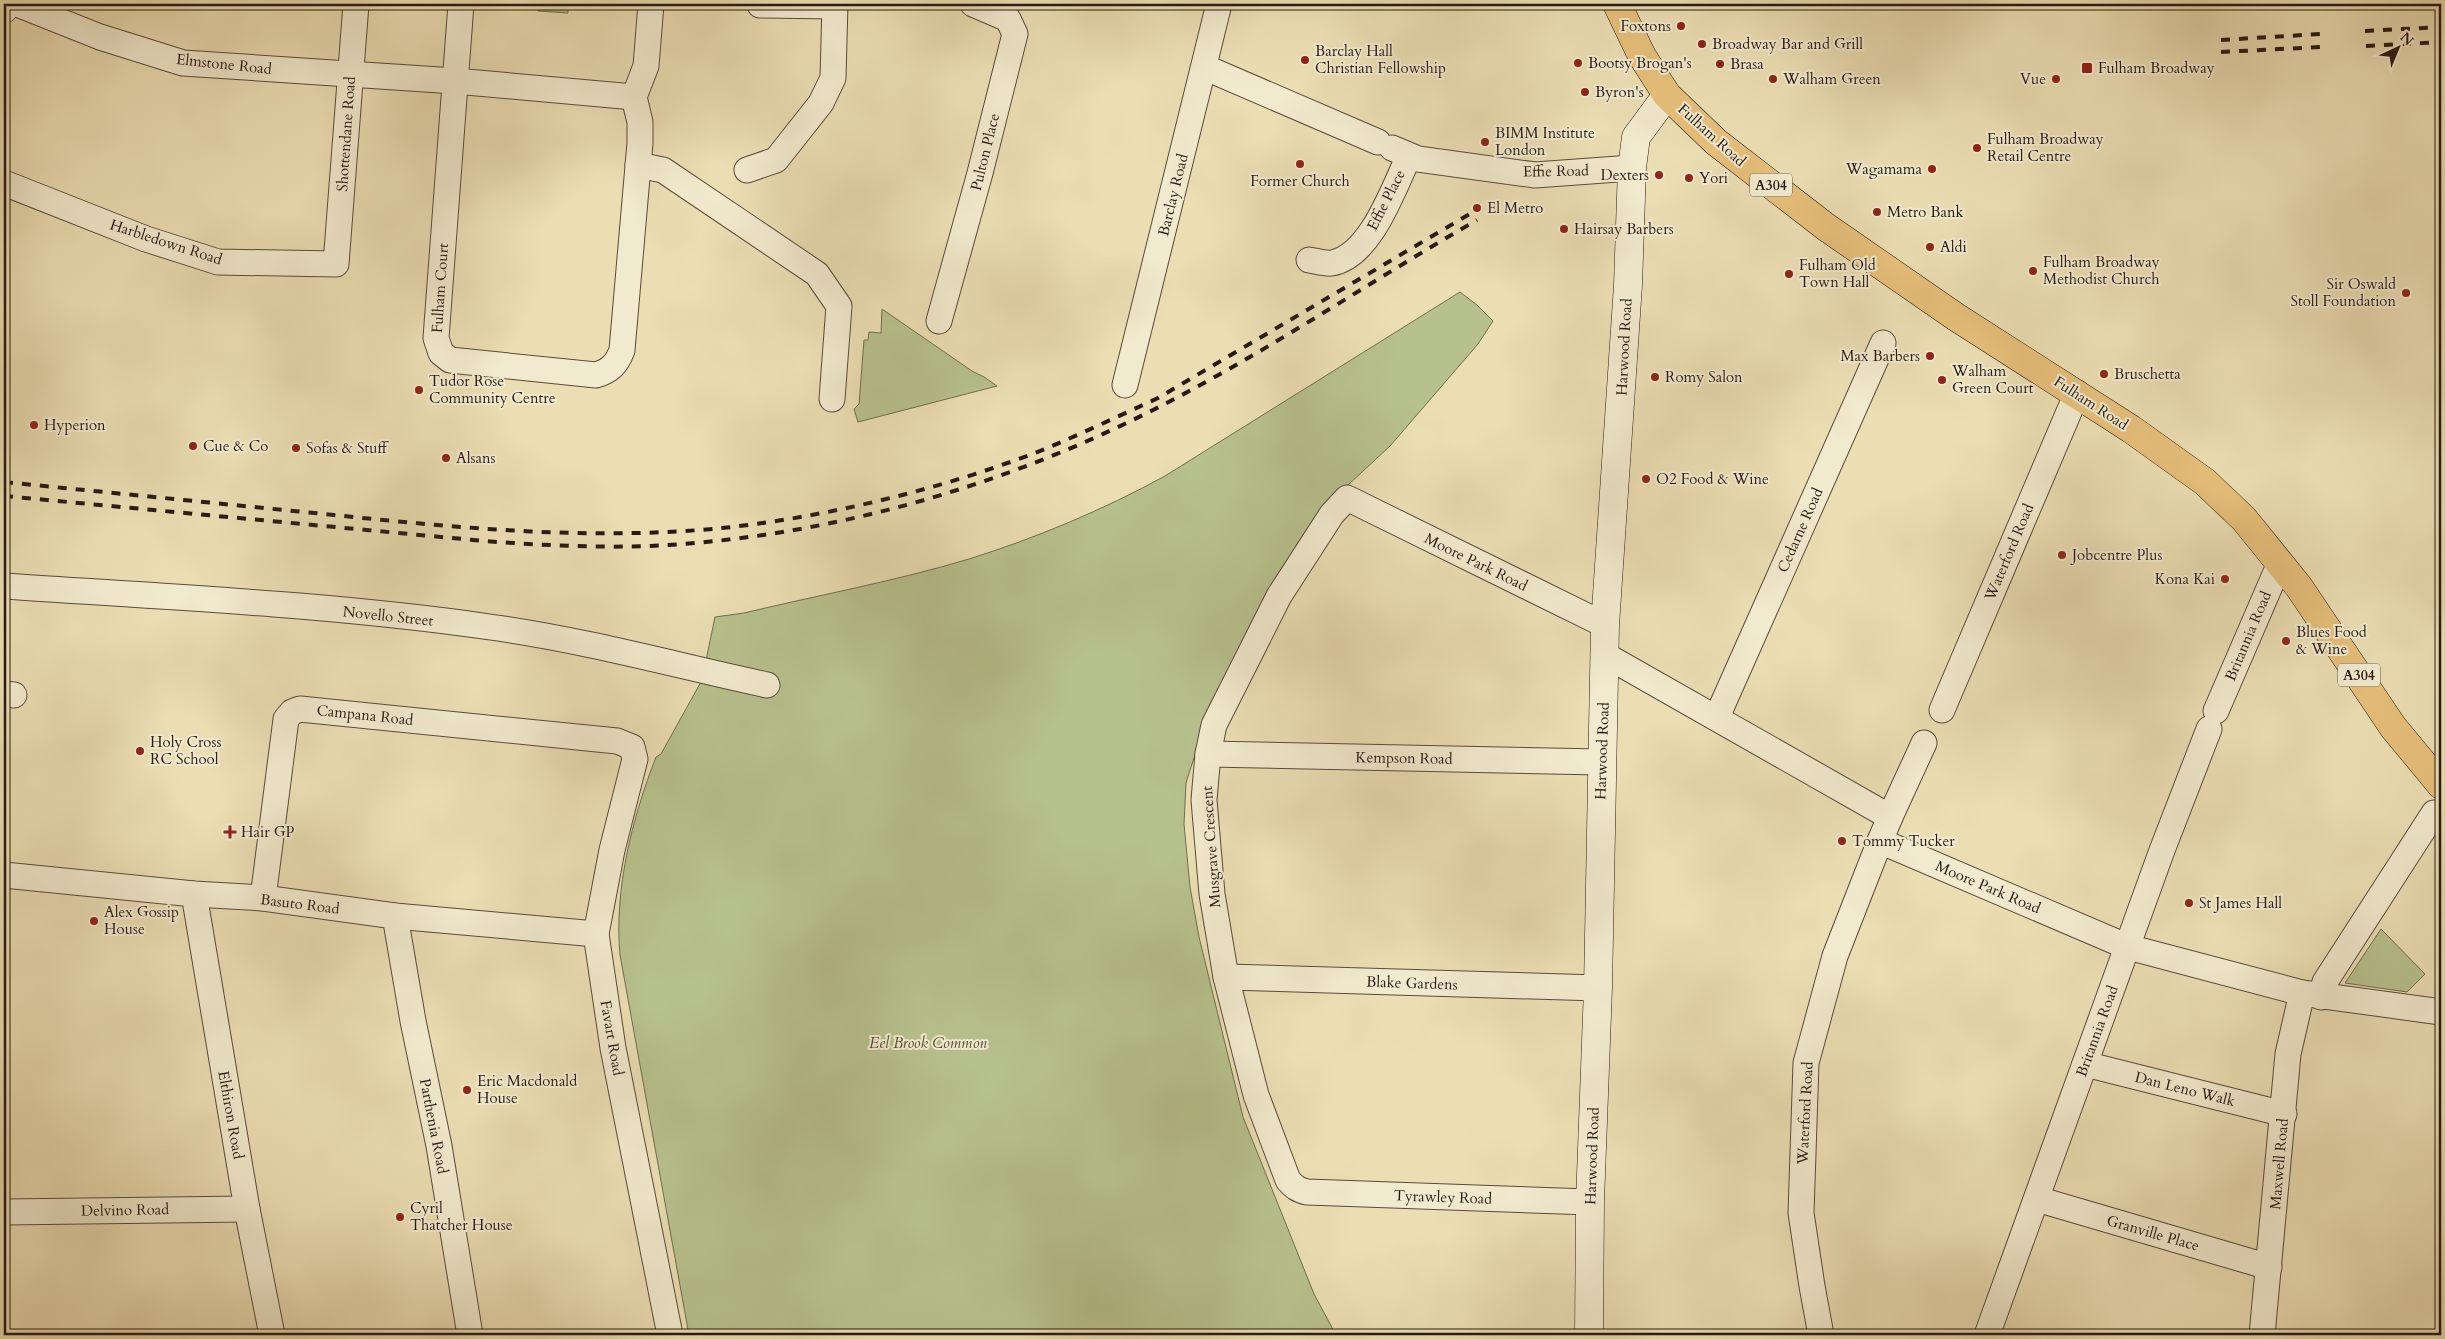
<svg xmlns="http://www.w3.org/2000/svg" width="2445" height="1339" font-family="Cardo,serif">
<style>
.green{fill:#b7c18d;stroke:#6f6e51}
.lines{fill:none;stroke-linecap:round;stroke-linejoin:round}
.street-casing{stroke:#584b3c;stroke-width:27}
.secondary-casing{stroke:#271a15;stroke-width:29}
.primary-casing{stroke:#271a15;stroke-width:29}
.street{stroke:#f2eace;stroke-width:25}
.secondary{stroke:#f2eace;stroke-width:28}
.primary{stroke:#e6bf7a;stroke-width:28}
.rail{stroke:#271a15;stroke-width:4;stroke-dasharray:9 9;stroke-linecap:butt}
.poi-dot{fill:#8f2418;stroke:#f2eace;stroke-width:2}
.labels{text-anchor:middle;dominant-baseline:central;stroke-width:4;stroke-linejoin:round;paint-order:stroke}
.shield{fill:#f2eace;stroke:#64584c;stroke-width:1}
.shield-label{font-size:14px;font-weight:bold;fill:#271a15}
.poi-label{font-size:15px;fill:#271a15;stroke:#f2eace;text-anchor:start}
.street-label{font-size:15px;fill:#271a15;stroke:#f2eace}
.park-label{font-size:15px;font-style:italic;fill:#524c39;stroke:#f2eace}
</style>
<rect width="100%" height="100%" fill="#ebdeb3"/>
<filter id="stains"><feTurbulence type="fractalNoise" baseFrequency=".004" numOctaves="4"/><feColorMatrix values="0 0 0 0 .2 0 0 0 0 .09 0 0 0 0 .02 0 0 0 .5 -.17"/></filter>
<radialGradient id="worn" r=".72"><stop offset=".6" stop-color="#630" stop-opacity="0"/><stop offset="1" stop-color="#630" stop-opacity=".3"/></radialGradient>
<g class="green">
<path d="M538 4H568V13L538 11Z"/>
<path d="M1460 292 1477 305 1493 321 1478 344 1390 446 1320 511 1300 541 1279 575 1206 720 1186 783 1184 824 1190 887 1199 937 1243 1117 1314 1294 1336 1335H689L620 955C614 889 632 819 656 757L661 754 702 680 715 617 744 613C819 595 896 581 969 559 1036 538 1103 510 1165 476Z"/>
<path d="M882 309 972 371 984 377 997 386 858 422 854 409 859 404 864 340H868L869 332 881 333Z"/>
<path d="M2381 929 2425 974 2407 992 2345 983Z"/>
</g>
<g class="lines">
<defs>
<g id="street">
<path d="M17 4 100 37 183 63 455 81 634 97 646 66 651 4"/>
<path d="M461 4 436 338 441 353 450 360 596 375C610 371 617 364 622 350L640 143V122L634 97"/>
<path d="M760 5 835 6"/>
<path d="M1204 67 1378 142"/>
<path d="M1392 148 1418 159 1535 175 1632 168"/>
<path d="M638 165 663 170 817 274 839 306 832 399"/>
<path d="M747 170 776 160 821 103 833 78 835 4"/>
<path d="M4 183 146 239 218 262 336 264 356 4"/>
<path d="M1309 260C1316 261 1325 264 1332 263 1371 256 1394 187 1409 156"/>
<path d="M939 321 980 173 1015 34 1008 19 973 4"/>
<path d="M1125 385 1219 4"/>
<path d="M4 586C166 597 329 604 490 627 584 640 675 665 767 685"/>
<path d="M1605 655 1890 817 1880 841 2128 947 2302 993 2441 1012"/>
<path d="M4 694 14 695"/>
<path d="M1942 710 2077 393"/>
<path d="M2216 711 2280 563"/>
<path d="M1717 717 1883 343"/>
<path d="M1208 754 1601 762"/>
<path d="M1890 817 1924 743"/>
<path d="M4 875 194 894 263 898 395 916 596 934"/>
<path d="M194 894 247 1209 272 1335"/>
<path d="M263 898 286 719 292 712 300 709 617 741 632 747 635 759 612 850 596 934 613 1048 670 1335"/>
<path d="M395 916 413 1021 439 1146 470 1335"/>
<path d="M1226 977 1598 988"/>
<path d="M2321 997 2325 982 2434 813"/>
<path d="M2085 1064 2284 1114"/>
<path d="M2037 1199 2269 1267"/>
<path d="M1590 1202 1307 1192C1298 1190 1294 1187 1288 1180L1256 1095 1226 977 1212 894 1204 800 1208 754 1214 725 1279 596 1332 514 1347 498 1605 625"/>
<path d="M4 1212 247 1209"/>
<path d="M1821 1335 1812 1286 1801 1213 1806 1063 1835 956 1880 841"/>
<path d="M1987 1335 2161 853 2209 729"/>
<path d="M2262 1335 2288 1054 2302 993"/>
</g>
<g id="secondary">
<path d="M4 9 6 4"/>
<path d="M1589 1335 1590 1202 1598 988 1605 625 1628 285 1632 168 1636 137 1667 95"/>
</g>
<path id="primary" d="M1617 4 1642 56 1667 95 1716 142 1826 227 1956 317 2131 429 2205 482 2244 519 2299 587 2393 727 2441 785"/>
</defs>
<use href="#street" class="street-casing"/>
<use href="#secondary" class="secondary-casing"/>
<use href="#primary" class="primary-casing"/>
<use href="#street" class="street"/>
<use href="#secondary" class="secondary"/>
<use href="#primary" class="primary"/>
<g class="rail">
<path d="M2365 31 2441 27"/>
<path d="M2221 40 2320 34"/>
<path d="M2366 46 2441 42"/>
<path d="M2221 52 2321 47"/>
<path d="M4 482C114 493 224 504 334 515 460 528 585 540 712 529 820 519 944 489 1045 449 1083 433 1121 415 1158 398L1473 212"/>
<path d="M4 496 484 541C539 545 595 548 650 546 824 538 999 488 1153 410 1264 354 1369 282 1477 220"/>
</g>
</g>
<g class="poi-dot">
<circle cx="1681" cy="26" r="5"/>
<circle cx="1702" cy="44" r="5"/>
<circle cx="1305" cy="60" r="5"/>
<circle cx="1578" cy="63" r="5"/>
<circle cx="1720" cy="64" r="5"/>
<rect x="2081" y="62" width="12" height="12" rx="2.5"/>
<circle cx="1773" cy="79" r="5"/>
<circle cx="2056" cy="79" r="5"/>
<circle cx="1585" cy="92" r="5"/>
<circle cx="1485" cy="142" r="5"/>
<circle cx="1977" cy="148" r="5"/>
<circle cx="1300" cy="164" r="5"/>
<circle cx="1932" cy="169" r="5"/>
<circle cx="1659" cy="175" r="5"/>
<circle cx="1689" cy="178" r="5"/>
<circle cx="1477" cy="208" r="5"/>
<circle cx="1877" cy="212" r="5"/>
<circle cx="1564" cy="229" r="5"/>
<circle cx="1930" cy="247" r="5"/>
<circle cx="2033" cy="271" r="5"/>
<circle cx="1789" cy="274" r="5"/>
<circle cx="2406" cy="293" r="5"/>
<circle cx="1930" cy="356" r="5"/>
<circle cx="2104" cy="374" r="5"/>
<circle cx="1655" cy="377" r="5"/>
<circle cx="1942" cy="380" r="5"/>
<circle cx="419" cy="390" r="5"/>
<circle cx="34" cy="425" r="5"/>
<circle cx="193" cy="446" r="5"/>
<circle cx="296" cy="448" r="5"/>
<circle cx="446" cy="458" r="5"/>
<circle cx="1646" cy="479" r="5"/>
<circle cx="2062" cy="555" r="5"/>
<circle cx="2225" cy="579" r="5"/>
<circle cx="2286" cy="641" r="5"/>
<circle cx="140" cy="751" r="5"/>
<path d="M227.5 824.5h5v5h5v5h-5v5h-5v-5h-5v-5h5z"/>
<circle cx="1842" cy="841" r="5"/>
<circle cx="2189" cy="903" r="5"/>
<circle cx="94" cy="921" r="5"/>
<circle cx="467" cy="1090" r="5"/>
<circle cx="400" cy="1217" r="5"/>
</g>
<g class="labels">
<g class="shield">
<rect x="1750" y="173.5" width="42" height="23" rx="4"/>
<rect x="2338" y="663.5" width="42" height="23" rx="4"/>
</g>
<g class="shield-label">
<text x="1771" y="185">A304</text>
<text x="2359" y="675">A304</text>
</g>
<g class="poi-label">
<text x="1671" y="26" text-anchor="end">Foxtons</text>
<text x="1712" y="44">Broadway Bar and Grill</text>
<text x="1315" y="51">Barclay Hall<tspan x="1315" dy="17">Christian Fellowship</tspan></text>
<text x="1588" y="63">Bootsy Brogan's</text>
<text x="1730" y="64">Brasa</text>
<text x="2098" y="68">Fulham Broadway</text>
<text x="1783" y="79">Walham Green</text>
<text x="2046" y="79" text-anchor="end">Vue</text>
<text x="1595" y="92">Byron's</text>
<text x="1495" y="133">BIMM Institute<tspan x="1495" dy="17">London</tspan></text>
<text x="1987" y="139">Fulham Broadway<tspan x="1987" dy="17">Retail Centre</tspan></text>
<text x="1922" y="169" text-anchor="end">Wagamama</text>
<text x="1649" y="175" text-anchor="end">Dexters</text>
<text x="1699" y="178">Yori</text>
<text x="1300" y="181" text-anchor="middle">Former Church</text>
<text x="1487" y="208">El Metro</text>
<text x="1887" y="212">Metro Bank</text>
<text x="1574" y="229">Hairsay Barbers</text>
<text x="1940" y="247">Aldi</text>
<text x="2043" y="262">Fulham Broadway<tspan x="2043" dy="17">Methodist Church</tspan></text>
<text x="1799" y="265">Fulham Old<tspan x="1799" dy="17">Town Hall</tspan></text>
<text x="2396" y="284" text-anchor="end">Sir Oswald<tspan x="2396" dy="17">Stoll Foundation</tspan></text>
<text x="1920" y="356" text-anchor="end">Max Barbers</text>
<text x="1952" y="371">Walham<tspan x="1952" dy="17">Green Court</tspan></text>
<text x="2114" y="374">Bruschetta</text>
<text x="1665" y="377">Romy Salon</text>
<text x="429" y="381">Tudor Rose<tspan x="429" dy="17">Community Centre</tspan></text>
<text x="44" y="425">Hyperion</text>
<text x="203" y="446">Cue &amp; Co</text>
<text x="306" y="448">Sofas &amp; Stuff</text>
<text x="456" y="458">Alsans</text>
<text x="1656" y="479">O2 Food &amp; Wine</text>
<text x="2072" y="555">Jobcentre Plus</text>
<text x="2215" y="579" text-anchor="end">Kona Kai</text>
<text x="2296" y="632">Blues Food<tspan x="2296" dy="17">&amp; Wine</tspan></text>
<text x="150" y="742">Holy Cross<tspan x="150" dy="17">RC School</tspan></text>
<text x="241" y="832">Hair GP</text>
<text x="1852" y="841">Tommy Tucker</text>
<text x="2199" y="903">St James Hall</text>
<text x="104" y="912">Alex Gossip<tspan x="104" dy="17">House</tspan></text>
<text x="477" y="1081">Eric Macdonald<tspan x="477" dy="17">House</tspan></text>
<text x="410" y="1208">Cyril<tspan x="410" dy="17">Thatcher House</tspan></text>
</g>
<g class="street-label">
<text transform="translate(224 64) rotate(6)">Elmstone Road</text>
<text transform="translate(346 134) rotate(-86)">Shottendane Road</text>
<text transform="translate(1712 135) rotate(42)">Fulham Road</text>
<text transform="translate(985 152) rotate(-76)">Pulton Place</text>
<text transform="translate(1556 171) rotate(-1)">Effie Road</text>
<text transform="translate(1173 195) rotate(-76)">Barclay Road</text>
<text transform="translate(1386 200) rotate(-63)">Effie Place</text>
<text transform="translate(166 242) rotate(18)">Harbledown Road</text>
<text transform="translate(440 288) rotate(-86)">Fulham Court</text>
<text transform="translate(1624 347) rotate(-87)">Harwood Road</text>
<text transform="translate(2091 403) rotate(33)">Fulham Road</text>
<text transform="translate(1800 530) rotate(-66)">Cedarne Road</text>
<text transform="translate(2009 552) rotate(-67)">Waterford Road</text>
<text transform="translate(1476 562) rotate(26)">Moore Park Road</text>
<text transform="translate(388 616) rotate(6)">Novello Street</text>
<text transform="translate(2248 636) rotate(-67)">Britannia Road</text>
<text transform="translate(365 715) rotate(6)">Campana Road</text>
<text transform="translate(1602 751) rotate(-88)">Harwood Road</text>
<text transform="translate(1404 758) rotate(1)">Kempson Road</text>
<text transform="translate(1211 847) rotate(-94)">Musgrave Crescent</text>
<text transform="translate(1988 887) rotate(23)">Moore Park Road</text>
<text transform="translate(300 904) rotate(7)">Basuto Road</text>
<text transform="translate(1412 983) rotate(2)">Blake Gardens</text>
<text transform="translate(2097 1031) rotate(-70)">Britannia Road</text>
<text transform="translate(612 1038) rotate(80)">Favart Road</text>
<text transform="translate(2185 1089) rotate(14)">Dan Leno Walk</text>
<text transform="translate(1805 1113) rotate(-87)">Waterford Road</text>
<text transform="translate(231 1115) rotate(80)">Elthiron Road</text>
<text transform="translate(434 1126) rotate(79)">Parthenia Road</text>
<text transform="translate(1592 1156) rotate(-88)">Harwood Road</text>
<text transform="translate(2279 1164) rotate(-85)">Maxwell Road</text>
<text transform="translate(1443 1197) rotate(2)">Tyrawley Road</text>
<text transform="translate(125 1210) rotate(-1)">Delvino Road</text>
<text transform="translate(2153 1233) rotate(16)">Granville Place</text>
</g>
<g class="park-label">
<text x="928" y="1043">Eel Brook Common</text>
</g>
</g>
<rect width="2445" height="1339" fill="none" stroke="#ebdeb3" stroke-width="20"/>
<rect x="5" y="5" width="2435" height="1329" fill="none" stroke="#271a15" stroke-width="2.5"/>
<rect x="10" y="10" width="2425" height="1319" fill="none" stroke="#271a15"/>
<g transform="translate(2398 48) rotate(44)" stroke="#f2eace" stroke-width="4" paint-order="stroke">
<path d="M0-4L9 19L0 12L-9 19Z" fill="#271a15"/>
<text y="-8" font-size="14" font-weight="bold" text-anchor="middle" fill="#271a15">N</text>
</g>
<rect width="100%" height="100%" filter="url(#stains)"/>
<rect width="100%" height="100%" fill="url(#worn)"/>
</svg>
